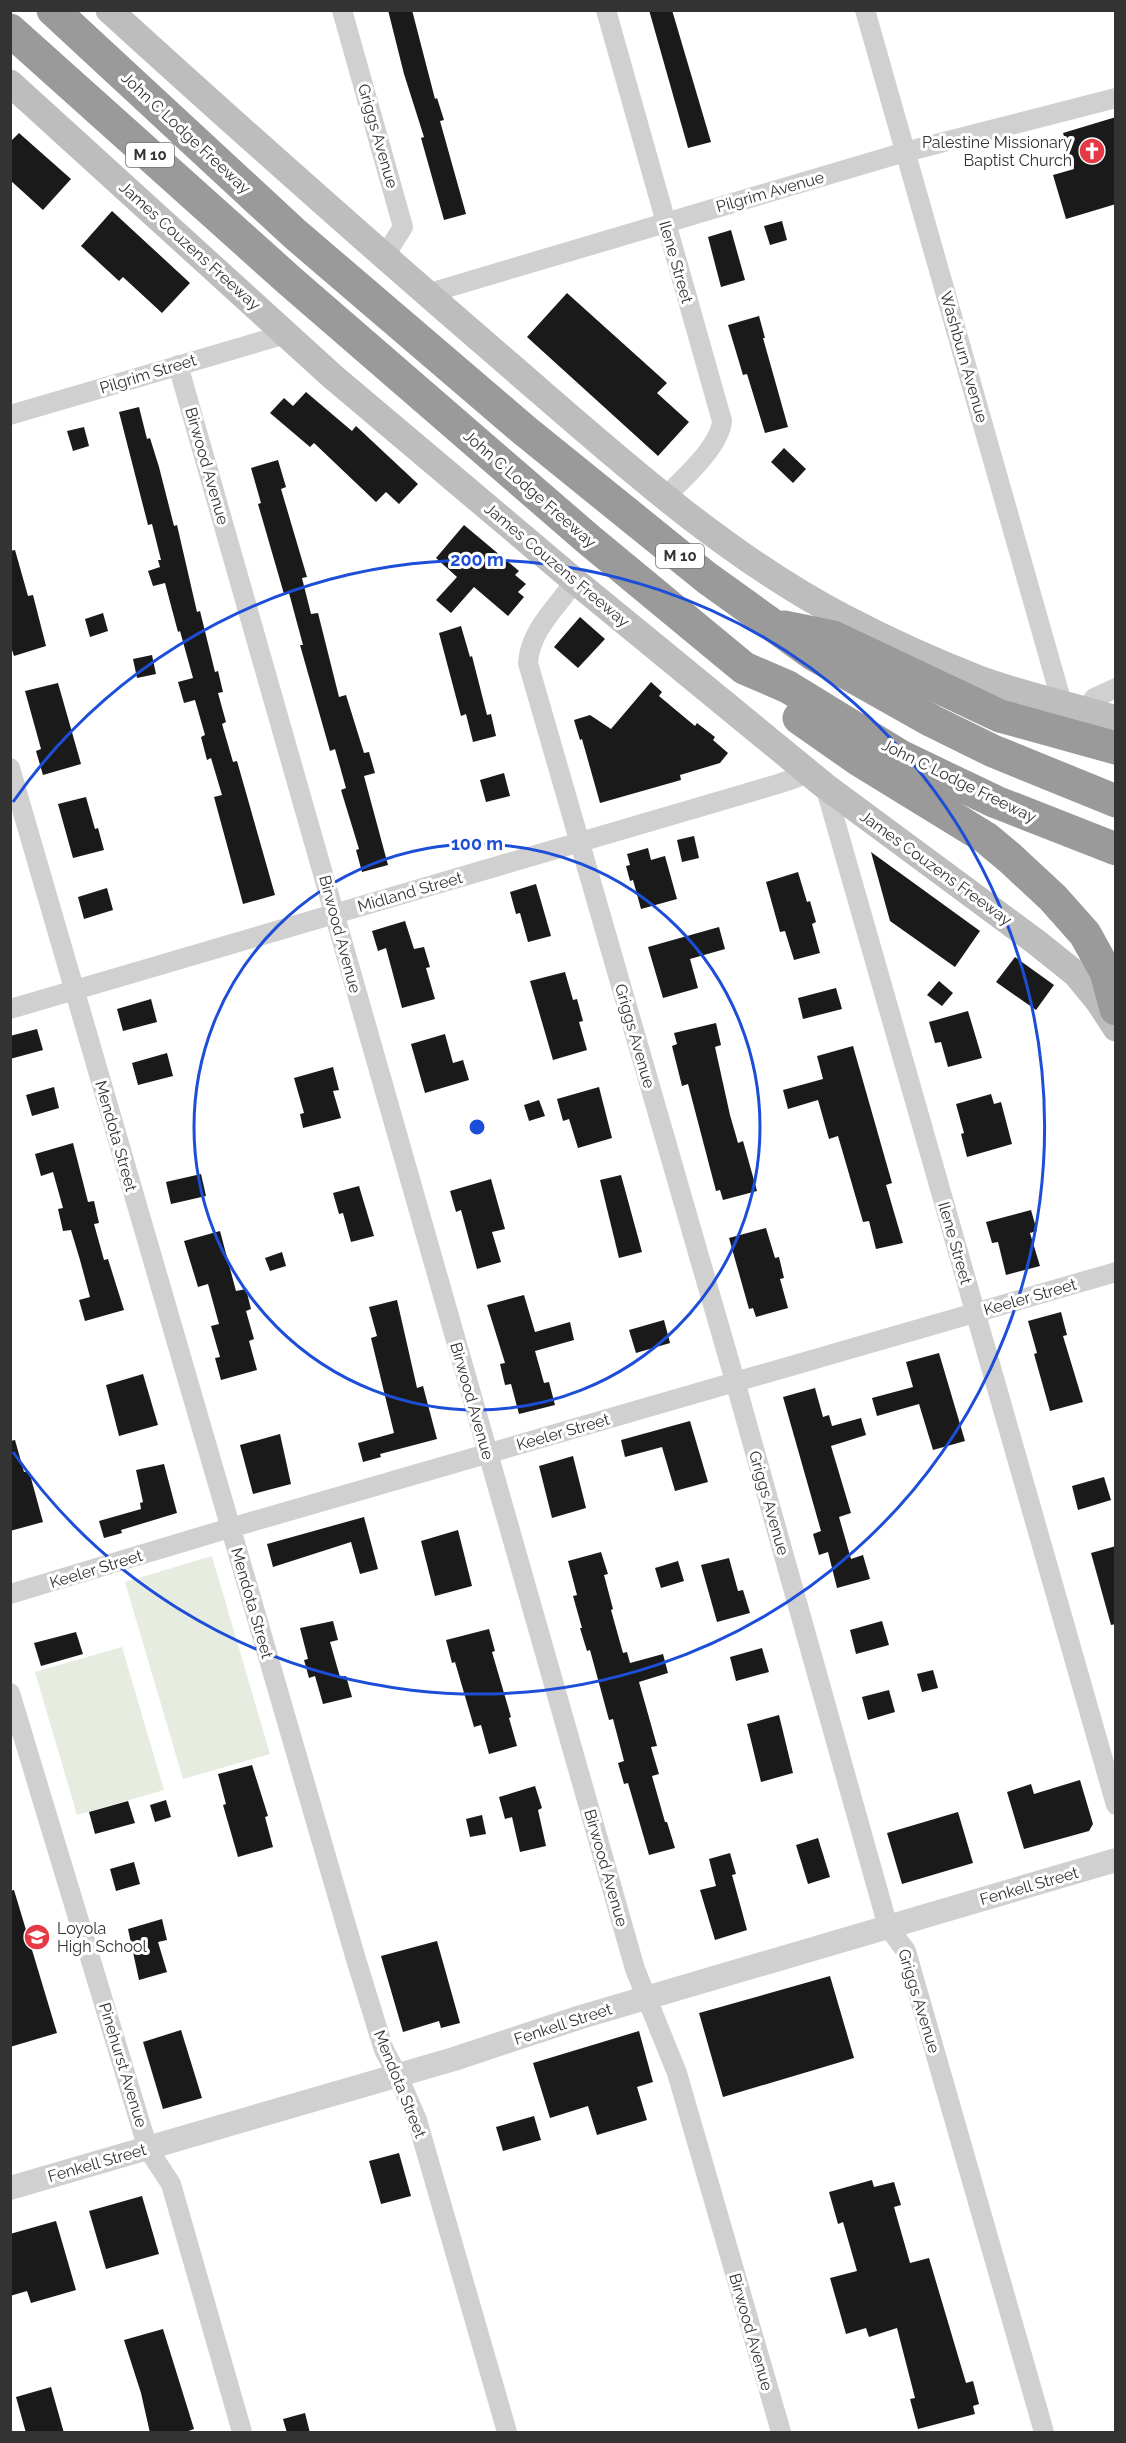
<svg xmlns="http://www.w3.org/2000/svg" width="1126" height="2443" font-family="Raleway,sans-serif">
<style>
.green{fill:#e6ecdf}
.building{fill:#1a1a1a}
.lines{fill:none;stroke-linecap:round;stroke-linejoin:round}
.minor{stroke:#d0d0d0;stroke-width:20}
.tertiary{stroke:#d0d0d0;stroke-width:24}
.secondary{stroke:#bdbdbd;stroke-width:27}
.motorway{stroke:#9a9a9a;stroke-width:33}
.ring{fill:none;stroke:#1d4ed8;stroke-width:3}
.labels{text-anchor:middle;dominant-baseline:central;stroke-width:6;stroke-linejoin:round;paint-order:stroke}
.shield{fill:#fff;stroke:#707070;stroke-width:1.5}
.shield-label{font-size:15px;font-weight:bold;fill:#333}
.street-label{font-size:16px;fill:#333;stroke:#fff}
.poi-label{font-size:16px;fill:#333;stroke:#fff;text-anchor:end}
.centre{fill:#1d4ed8;stroke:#fff;stroke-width:3}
.ring-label{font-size:18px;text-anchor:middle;font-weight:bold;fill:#1d4ed8;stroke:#fff;stroke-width:6;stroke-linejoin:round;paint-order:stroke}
</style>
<rect width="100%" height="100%" fill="#fff"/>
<g class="green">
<path d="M212 1556 270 1754 183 1779 125 1582Z"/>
<path d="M122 1647 164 1790 77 1815 35 1672Z"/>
</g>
<g class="building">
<path d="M388 10H412L435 99 437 98 444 120 440 121 466 214 444 220 421 138 424 137 404 74Z"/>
<path d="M649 10H672L711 142 688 148Z"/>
<path d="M1116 117V204L1066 219 1053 175 1074 169 1063 133Z"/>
<path d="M19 133 71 179 43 210 10 180V142Z"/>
<path d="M112 211 190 283 162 313 123 277 119 281 81 246Z"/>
<path d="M782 221 787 240 770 245 764 226Z"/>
<path d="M731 230 745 280 721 287 708 237Z"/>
<path d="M567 293 667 383 657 393 689 422 658 456 527 337Z"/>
<path d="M759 316 765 338H763L788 427 765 433 747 374 743 375 728 325Z"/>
<path d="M306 392 352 431 356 426 418 484 399 504 386 492 376 502 314 443 310 447 270 413 284 398 293 406Z"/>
<path d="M139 407 147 439 150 438 159 467 174 526 177 525 197 612 200 611 215 672 218 671 223 692 218 693 226 722 222 724 233 762 237 761 275 895 243 904 214 797 222 795 211 758 207 760 201 737 205 735 195 700 184 703 178 682 193 678 180 631 178 632 165 583 153 586 148 571 160 567 158 560H161L152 524 148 525 119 412Z"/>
<path d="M84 427 89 446 73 451 67 431Z"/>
<path d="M784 448 806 469 793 483 771 462Z"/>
<path d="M278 460 286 487 281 489 307 577 302 578 311 614 318 613 339 697 346 695 364 753 369 752 375 773 364 776 388 865 362 872 356 850 359 849 341 790 346 788 335 749 330 751 300 645H303L289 593 284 594 258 504 261 503 251 468Z"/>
<path d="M464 525 519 571 515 575 526 584 518 592 524 597 508 616 474 587 451 613 436 600 457 577 436 558Z"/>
<path d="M15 550 28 596 33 595 46 646 14 656 10 644V551Z"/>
<path d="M103 613 108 631 90 637 85 619Z"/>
<path d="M580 617 605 639 578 668 554 647Z"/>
<path d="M461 626 470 657 472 656 487 715 491 714 496 736 473 742 466 714 461 716 439 633Z"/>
<path d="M152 655 156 674 137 678 133 659Z"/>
<path d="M651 682 662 692 659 696 695 726 697 723 715 737 713 740 728 753 720 763 680 775 681 780 600 803 582 739 580 740 574 720 590 715 611 729Z"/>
<path d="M58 683 81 764 43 775 36 751 41 749 25 691Z"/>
<path d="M504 773 510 796 486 802 480 780Z"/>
<path d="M86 797 95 829 98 828 104 850 73 858 58 804Z"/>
<path d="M694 836 699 858 682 862 677 840Z"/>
<path d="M648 848 651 860 665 856 677 899 641 909 633 880 630 881 626 866 630 865 627 854Z"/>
<path d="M871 852 980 931 955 967 890 921Z"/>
<path d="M798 872 807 902 810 901 816 922 812 924 820 953 794 960 785 931 780 932 766 882Z"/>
<path d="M536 884 551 936 528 942 520 913 516 914 510 892Z"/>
<path d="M107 888 113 910 84 919 78 897Z"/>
<path d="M405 921 414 949 424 947 430 967 426 968 435 999 402 1008 386 948 378 951 372 931Z"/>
<path d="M719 927 725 949 690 959 698 988 663 998 648 947Z"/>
<path d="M1015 957 1054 985 1036 1010 996 982Z"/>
<path d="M565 972 573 1000 577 999 583 1021 579 1022 587 1050 553 1060 530 981Z"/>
<path d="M939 981 953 993 942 1006 927 995Z"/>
<path d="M836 988 842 1009 803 1019 798 998Z"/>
<path d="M151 999 157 1022 123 1031 117 1009Z"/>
<path d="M968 1011 982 1058 948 1067 941 1042 935 1043 929 1022Z"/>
<path d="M716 1023 721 1045 715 1047 730 1115 738 1143 743 1141 757 1191 723 1200 720 1190 716 1191 688 1084 682 1086 672 1046 677 1044 674 1033Z"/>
<path d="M37 1029 43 1050 10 1059V1036Z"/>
<path d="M445 1034 453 1063 463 1060 469 1080 425 1093 411 1044Z"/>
<path d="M853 1046 892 1183 886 1185 903 1243 876 1249 869 1221 863 1222 838 1136 829 1139 818 1100 788 1109 783 1090 823 1079 817 1056Z"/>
<path d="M167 1053 173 1076 138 1085 132 1063Z"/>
<path d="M333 1067 339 1090 333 1091 341 1118 303 1128 300 1114 304 1113 294 1078Z"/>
<path d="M54 1087 59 1108 32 1116 26 1095Z"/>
<path d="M599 1087 612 1138 578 1148 569 1119 563 1121 557 1099Z"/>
<path d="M991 1094 994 1104 1001 1102 1012 1144 967 1157 961 1134 964 1133 956 1104Z"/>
<path d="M539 1100 545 1116 529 1121 524 1105Z"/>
<path d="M73 1143 88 1202 94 1201 99 1223 94 1224 104 1260 108 1259 124 1310 85 1321 79 1300 90 1297 80 1260 71 1230 63 1231 58 1209 63 1208 53 1172 41 1176 35 1154Z"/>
<path d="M201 1174 206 1196 171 1204 166 1182Z"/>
<path d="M621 1175 642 1252 619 1258 600 1180Z"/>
<path d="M491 1179 505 1229 492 1232 501 1262 477 1269 461 1210 456 1212 450 1191Z"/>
<path d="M359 1186 374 1236 351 1242 343 1213 339 1214 333 1193Z"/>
<path d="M1031 1210 1037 1231 1030 1233 1040 1266 1006 1275 998 1242 992 1243 986 1222Z"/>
<path d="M766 1228 775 1258 779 1257 784 1278 780 1279 788 1308 756 1317 753 1308 749 1309 729 1238Z"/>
<path d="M220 1231 236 1291 246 1289 251 1309 246 1311 254 1339 249 1341 257 1370 221 1380 215 1358 220 1357 211 1326 219 1324 208 1284 198 1287 184 1241Z"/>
<path d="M282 1252 286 1266 270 1271 265 1258Z"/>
<path d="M524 1295 535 1332 570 1322 574 1340 535 1351 544 1383 549 1382 555 1405 519 1414 511 1384 505 1385 500 1364 505 1363 487 1305Z"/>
<path d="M397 1300 417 1388 423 1386 437 1439 380 1454 381 1457 363 1462 358 1443 394 1433 371 1338 377 1336 369 1307Z"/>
<path d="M1061 1312 1067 1335 1063 1336 1083 1402 1050 1411 1034 1354 1037 1353 1028 1321Z"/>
<path d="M664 1320 670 1343 636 1353 629 1330Z"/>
<path d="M939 1353 965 1441 933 1450 919 1404 877 1416 872 1398 913 1387 906 1362Z"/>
<path d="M143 1374 158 1425 119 1436 106 1385Z"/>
<path d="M815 1388 823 1417 829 1415 832 1426 861 1418 866 1435 831 1446 851 1513 839 1517 851 1559 863 1555 870 1579 837 1588 828 1552 819 1555 813 1534 821 1531 783 1397Z"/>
<path d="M690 1421 708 1482 675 1491 662 1447 625 1457 621 1440Z"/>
<path d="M280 1434 291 1484 253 1494 240 1445Z"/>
<path d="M15 1440 24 1472 29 1471 43 1522 10 1531V1441Z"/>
<path d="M573 1456 586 1508 552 1518 539 1466Z"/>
<path d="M164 1464 177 1513 121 1530 122 1533 104 1538 99 1521 141 1509 140 1503 143 1502 136 1470Z"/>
<path d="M1104 1477 1111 1500 1078 1510 1072 1486Z"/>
<path d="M364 1517 378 1569 360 1574 351 1542 273 1567 267 1544Z"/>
<path d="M458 1530 472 1586 435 1596 421 1541Z"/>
<path d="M1116 1546V1624L1111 1625 1091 1553Z"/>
<path d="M601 1552 608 1574 604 1575 613 1609 611 1610 623 1653 627 1652 630 1663 663 1654 668 1673 639 1682 657 1746 651 1747 659 1774 652 1776 665 1822H667L675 1848 649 1855 628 1783 624 1784 618 1763 624 1761 613 1719 609 1720 590 1650 587 1651 580 1628H582L573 1596 577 1595 568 1561Z"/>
<path d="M729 1558 738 1591 743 1590 750 1613 717 1622 701 1565Z"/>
<path d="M678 1561 684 1581 661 1588 655 1568Z"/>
<path d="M333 1621 338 1640 330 1642 340 1677 346 1676 352 1697 323 1704 315 1676 309 1678 304 1660 308 1659 300 1628Z"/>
<path d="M882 1621 889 1645 856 1654 850 1630Z"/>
<path d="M489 1629 495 1651 492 1652 511 1717 509 1718 517 1746 489 1754 481 1725 474 1727 455 1662 452 1663 446 1640Z"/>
<path d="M76 1632 83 1654 41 1666 34 1643Z"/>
<path d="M762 1648 769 1672 736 1681 730 1657Z"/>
<path d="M933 1670 938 1688 922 1692 917 1674Z"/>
<path d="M889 1690 895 1712 868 1720 862 1697Z"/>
<path d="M779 1715 793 1773 761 1782 747 1724Z"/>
<path d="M252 1765 268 1816 265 1817 273 1847 238 1857 223 1805 226 1804 218 1774Z"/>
<path d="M1080 1780 1093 1824 1089 1831 1024 1849 1007 1792 1031 1784 1034 1794Z"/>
<path d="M535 1786 542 1808 538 1810 546 1846 520 1852 512 1817 505 1819 499 1797Z"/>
<path d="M166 1800 171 1817 155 1822 150 1805Z"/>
<path d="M128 1801 135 1823 95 1834 89 1812Z"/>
<path d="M958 1812 973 1863 902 1884 887 1833Z"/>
<path d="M482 1815 486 1834 470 1837 466 1819Z"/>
<path d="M818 1838 830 1877 808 1884 796 1845Z"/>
<path d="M730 1853 736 1874 732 1875 747 1930 715 1940 700 1890 716 1886 709 1859Z"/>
<path d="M134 1862 140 1884 116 1891 110 1869Z"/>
<path d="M14 1890 57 2033 10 2047V1891Z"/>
<path d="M162 1919 167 1940 158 1942 167 1972 139 1980 128 1929Z"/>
<path d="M437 1941 460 2023 441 2028 439 2021 403 2032 381 1956Z"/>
<path d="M830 1976 854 2058 723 2097 699 2013Z"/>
<path d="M181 2030 202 2098 163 2109 143 2042Z"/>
<path d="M639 2031 653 2082 637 2087 647 2120 597 2135 588 2106 550 2118 533 2063Z"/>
<path d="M534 2116 541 2140 503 2151 496 2127Z"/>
<path d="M399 2153 411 2196 381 2204 369 2161Z"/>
<path d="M872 2180 874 2187 894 2182 901 2205 894 2207 910 2263 929 2258 966 2383 973 2381 979 2404 973 2406 975 2414 918 2429 910 2399 915 2398 897 2328 869 2337 866 2328 846 2334 830 2278 857 2271 843 2222 838 2224 829 2192Z"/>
<path d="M142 2196 159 2254 106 2269 89 2211Z"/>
<path d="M56 2221 76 2290 31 2303 27 2291 10 2296V2234Z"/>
<path d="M163 2329 194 2429 183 2433H150L141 2393 124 2340Z"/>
<path d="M51 2387 64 2433H26L16 2397Z"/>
<path d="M305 2413 310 2433H287L283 2419Z"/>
</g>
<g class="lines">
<g class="minor">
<path d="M342 10 403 227 384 257"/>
<path d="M606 10 722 421C720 446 684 478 666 496"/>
<path d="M865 10 1062 703"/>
<path d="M426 294 905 152 1116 98"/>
<path d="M178 365 635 1969 677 2073 781 2432"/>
<path d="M10 415 286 334"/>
<path d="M575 581C557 607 530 630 528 663L735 1381 888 1927 906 1951 1044 2432"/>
<path d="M1086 710 1094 698 1116 688"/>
<path d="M10 768 355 1956 384 2050 398 2076 417 2120 507 2432"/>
<path d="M825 786 1116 1805"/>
<path d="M10 1009 778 784 810 773"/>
<path d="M10 1594 230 1528 1116 1272"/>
<path d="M10 1693 148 2149 171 2184 242 2432"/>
</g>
<path class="tertiary" d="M10 2188 454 2059 581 2017 1116 1860"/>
<g class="secondary">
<path d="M109 10C242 131 376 250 512 367 615 456 720 552 841 616 885 639 930 660 977 678 1022 695 1070 705 1116 719"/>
<path d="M10 83 332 376 575 581 825 786 1036 942 1076 974 1099 1002 1116 1028"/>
</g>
<g class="motorway">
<path d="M53 10 295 234 524 430 707 578 813 654 932 721 993 751 1116 801"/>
<path d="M10 30 290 281 588 539 744 668 788 687 902 757 996 802 1116 849"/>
<path d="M784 627 833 637 1000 716 1116 748"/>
<path d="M799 718 859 760 986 838 1010 858 1053 898 1085 934 1106 972 1116 1009"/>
</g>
</g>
<g class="ring">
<circle cx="477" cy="1127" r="283"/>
<path d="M13 802A567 567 0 1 1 13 1452"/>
</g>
<defs>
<symbol id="church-disc" viewBox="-11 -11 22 22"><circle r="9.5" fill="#e63946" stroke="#fff"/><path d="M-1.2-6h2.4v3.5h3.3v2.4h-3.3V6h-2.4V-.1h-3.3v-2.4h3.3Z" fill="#fff"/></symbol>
<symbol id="school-disc" viewBox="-11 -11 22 22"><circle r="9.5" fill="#e63946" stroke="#fff"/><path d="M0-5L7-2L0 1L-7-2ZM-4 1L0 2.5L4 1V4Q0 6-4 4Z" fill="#fff"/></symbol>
</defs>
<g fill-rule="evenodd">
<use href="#church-disc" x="1077" y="136" width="30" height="30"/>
<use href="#school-disc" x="22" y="1922" width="30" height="30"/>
</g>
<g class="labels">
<g class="shield">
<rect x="126" y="143" width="48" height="24" rx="4.5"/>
<rect x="656" y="544" width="48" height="24" rx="4.5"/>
</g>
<g class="shield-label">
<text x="150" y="155">M 10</text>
<text x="680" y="556">M 10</text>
</g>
<g class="street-label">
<text transform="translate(186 133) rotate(43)">John C Lodge Freeway</text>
<text transform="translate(378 136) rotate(74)">Griggs Avenue</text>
<text transform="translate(770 192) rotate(-16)">Pilgrim Avenue</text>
<text transform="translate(190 246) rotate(42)">James Couzens Freeway</text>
<text transform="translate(676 262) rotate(74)">Ilene Street</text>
<text transform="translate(964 357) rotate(74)">Washburn Avenue</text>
<text transform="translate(148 374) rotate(-17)">Pilgrim Street</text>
<text transform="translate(207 466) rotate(74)">Birwood Avenue</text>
<text transform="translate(530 489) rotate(41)">John C Lodge Freeway</text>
<text transform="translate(557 565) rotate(40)">James Couzens Freeway</text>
<text transform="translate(959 781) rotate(26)">John C Lodge Freeway</text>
<text transform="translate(936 868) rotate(36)">James Couzens Freeway</text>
<text transform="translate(410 892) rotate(-16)">Midland Street</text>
<text transform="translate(340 934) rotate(75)">Birwood Avenue</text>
<text transform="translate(635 1036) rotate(74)">Griggs Avenue</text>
<text transform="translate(116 1136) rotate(74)">Mendota Street</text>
<text transform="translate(955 1243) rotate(74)">Ilene Street</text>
<text transform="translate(1030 1297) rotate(-16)">Keeler Street</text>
<text transform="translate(472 1401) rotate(74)">Birwood Avenue</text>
<text transform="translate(563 1432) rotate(-16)">Keeler Street</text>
<text transform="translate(769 1503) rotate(74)">Griggs Avenue</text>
<text transform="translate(96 1569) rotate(-17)">Keeler Street</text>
<text transform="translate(252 1603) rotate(74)">Mendota Street</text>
<text transform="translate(606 1868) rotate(74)">Birwood Avenue</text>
<text transform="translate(1029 1886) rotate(-16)">Fenkell Street</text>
<text transform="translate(919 2001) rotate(73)">Griggs Avenue</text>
<text transform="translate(563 2024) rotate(-18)">Fenkell Street</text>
<text transform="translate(123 2065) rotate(73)">Pinehurst Avenue</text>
<text transform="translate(400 2084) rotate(68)">Mendota Street</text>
<text transform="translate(97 2163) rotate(-16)">Fenkell Street</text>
<text transform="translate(751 2332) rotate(74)">Birwood Avenue</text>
</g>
<g class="poi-label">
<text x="1072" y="142">Palestine Missionary<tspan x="1072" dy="18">Baptist Church</tspan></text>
<text x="57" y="1928" text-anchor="start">Loyola<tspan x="57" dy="18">High School</tspan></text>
</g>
</g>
<circle cx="477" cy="1127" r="9" class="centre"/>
<g class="ring-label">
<text x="477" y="566">200 m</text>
<text x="477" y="850">100 m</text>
</g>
<rect width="1126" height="2443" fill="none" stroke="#333333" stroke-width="24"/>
</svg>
